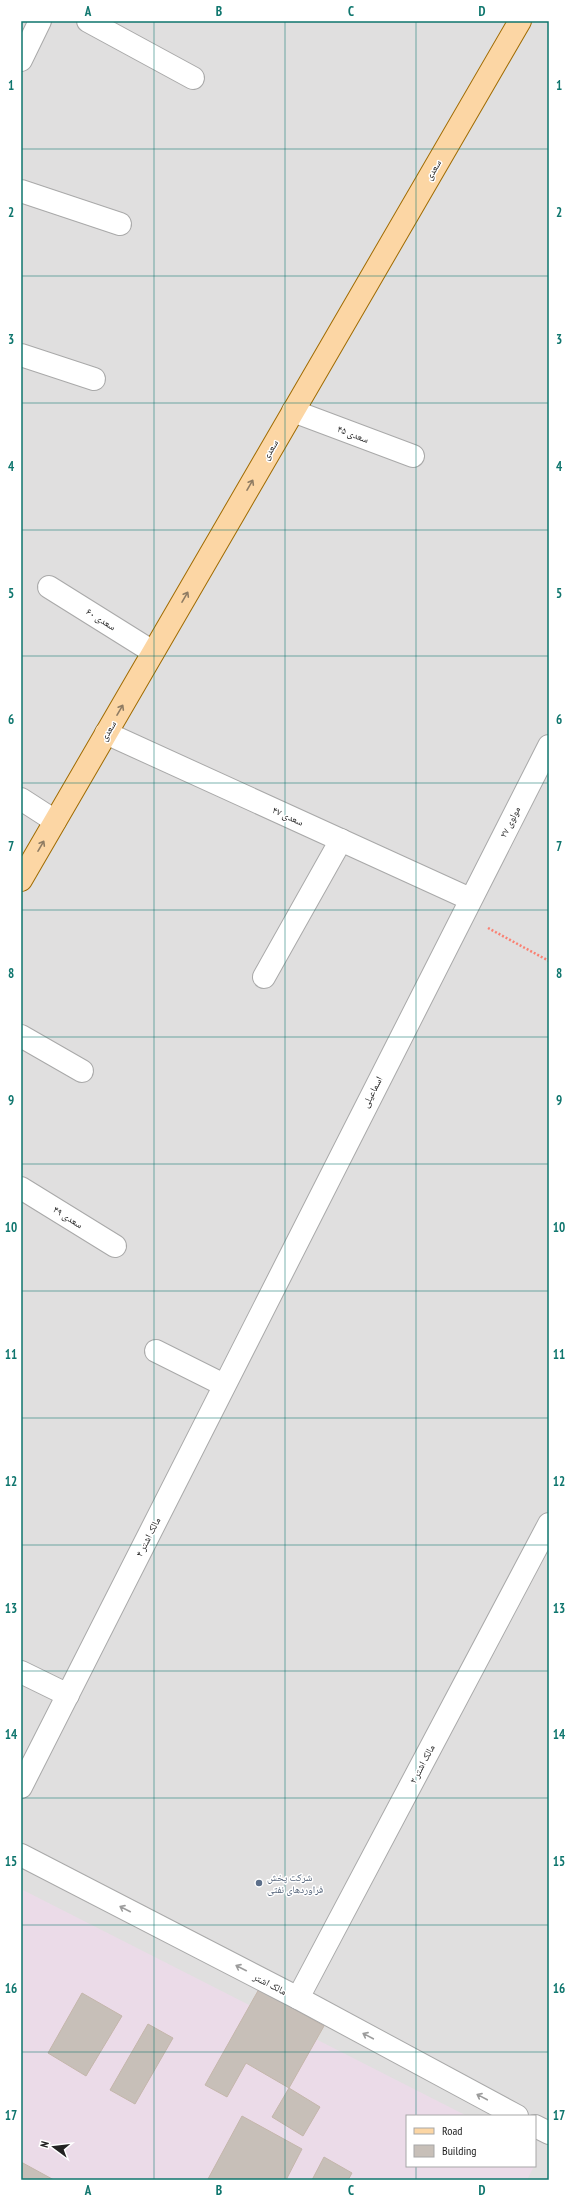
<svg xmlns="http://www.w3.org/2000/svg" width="570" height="2201" font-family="'PT Sans Narrow','Noto Naskh Arabic',sans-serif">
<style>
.residential{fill:#e0dfdf;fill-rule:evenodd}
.industrial{fill:#ebdbe8}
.building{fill:#c7bfb8;stroke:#c4b6ab}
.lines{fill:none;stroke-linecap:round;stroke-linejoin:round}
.minor-casing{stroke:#a9a9a9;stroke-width:24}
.major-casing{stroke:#a06b00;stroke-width:24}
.path{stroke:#fa8072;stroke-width:2.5;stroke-dasharray:2 2;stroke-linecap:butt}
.minor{stroke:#fff;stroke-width:22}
.major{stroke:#fcd6a4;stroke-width:22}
.oneway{stroke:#8f7c63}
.oneway2{stroke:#9c9c9c}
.grid{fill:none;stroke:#0f766e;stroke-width:1;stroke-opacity:0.55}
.service-dot{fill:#5c6f8a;stroke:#fff;stroke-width:1.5}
.labels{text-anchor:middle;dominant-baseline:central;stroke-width:3;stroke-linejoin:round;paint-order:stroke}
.street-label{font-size:10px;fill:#222;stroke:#fff}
.service-label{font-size:10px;fill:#4e5e75;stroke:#fff;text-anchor:start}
.neatline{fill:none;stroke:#0f766e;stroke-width:1.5}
.grid-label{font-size:13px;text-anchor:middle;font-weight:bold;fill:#0f766e}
</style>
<rect width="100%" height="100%" fill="#f2efe9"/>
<path class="residential" d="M21 21H549V2180H21ZM407 2116H535V2166H407Z"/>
<path class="industrial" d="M21 1889 467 2116H407V2166H534L527 2180H21Z"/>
<g class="building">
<path d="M259 1989 324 2026 289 2088 246 2063 227 2097 205 2085Z"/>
<path d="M82 1993 122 2016 86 2076 48 2053Z"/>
<path d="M148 2024 173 2038 135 2104 110 2090Z"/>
<path d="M289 2088 320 2107 303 2136 272 2117Z"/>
<path d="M242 2116 302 2149 286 2180 208 2179Z"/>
<path d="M324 2157 352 2173 348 2180H312Z"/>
<path d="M21 2162 54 2180H21Z"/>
</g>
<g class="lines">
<defs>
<g id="minor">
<path d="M88 21 193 78"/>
<path d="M21 60 40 21"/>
<path d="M21 191 120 224"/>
<path d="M21 355 94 379"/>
<path d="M293 411 413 456"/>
<path d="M49 587 153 652"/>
<path d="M106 733 470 899"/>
<path d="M21 799 55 821"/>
<path d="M264 977 341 840"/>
<path d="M21 1036 82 1071"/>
<path d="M21 1188 115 1246"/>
<path d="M156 1351 224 1385"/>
<path d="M21 1672 68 1695"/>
<path d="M21 1787 549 746"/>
<path d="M21 1855 298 1998 517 2116"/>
<path d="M298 1998 549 1524"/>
<path d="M535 2126 549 2133"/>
</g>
<path id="major" d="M21 880 520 21"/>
</defs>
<use href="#minor" class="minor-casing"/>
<use href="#major" class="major-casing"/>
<path class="path" d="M488 928 549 961"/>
<use href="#minor" class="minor"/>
<use href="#major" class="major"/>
</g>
<defs><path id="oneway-shaft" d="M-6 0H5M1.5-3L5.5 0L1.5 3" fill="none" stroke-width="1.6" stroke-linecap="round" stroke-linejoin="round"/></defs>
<g class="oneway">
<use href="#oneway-shaft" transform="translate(250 485) rotate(-60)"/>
<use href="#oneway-shaft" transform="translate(185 597) rotate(-60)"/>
<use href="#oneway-shaft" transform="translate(120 710) rotate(-60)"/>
<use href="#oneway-shaft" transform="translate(41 846) rotate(-60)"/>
</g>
<g class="oneway2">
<use href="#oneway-shaft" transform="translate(125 1909) rotate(-153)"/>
<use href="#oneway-shaft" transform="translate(241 1968) rotate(-153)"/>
<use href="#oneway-shaft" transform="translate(368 2036) rotate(-152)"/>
<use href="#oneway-shaft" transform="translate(482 2097) rotate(-152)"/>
</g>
<path class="grid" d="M154 21V2180M285 21V2180M416 21V2116M21 149H549M21 276H549M21 403H549M21 530H549M21 656H549M21 783H549M21 910H549M21 1037H549M21 1164H549M21 1291H549M21 1418H549M21 1545H549M21 1671H549M21 1798H549M21 1925H549M21 2052H549M416 2166V2180"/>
<circle class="service-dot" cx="259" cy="1883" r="4"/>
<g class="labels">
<g class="street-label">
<text transform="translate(433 170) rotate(-60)">سعدی</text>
<text transform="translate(353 434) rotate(21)">سعدی ۴۵</text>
<text transform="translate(270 450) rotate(-60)">سعدی</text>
<text transform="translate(101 619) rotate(32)">سعدی ۶۰</text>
<text transform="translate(108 731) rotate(-60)">سعدی</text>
<text transform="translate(288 816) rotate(24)">سعدی ۴۷</text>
<text transform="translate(510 822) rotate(-63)">مولوی ۲۷</text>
<text transform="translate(372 1092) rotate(-63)">اسماعیلی</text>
<text transform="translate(68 1217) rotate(32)">سعدی ۴۹</text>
<text transform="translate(148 1537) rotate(-63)">مالک اشتر ۴</text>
<text transform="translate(422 1764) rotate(-62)">مالک اشتر ۲</text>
<text transform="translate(270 1984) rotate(27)">مالک اشتر</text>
</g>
<g class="service-label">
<text x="267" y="1877">شرکت پخش<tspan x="267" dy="12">فراوردهای نفتی</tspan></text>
</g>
</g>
<rect width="570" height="2201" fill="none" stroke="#ffffff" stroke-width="44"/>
<rect x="406" y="2115" width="130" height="52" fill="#ffffff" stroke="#a7a7a7"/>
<rect x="414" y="2128" width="20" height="6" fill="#fcd6a4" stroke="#a7a7a7"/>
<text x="442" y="2135" font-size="12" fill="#222222">Road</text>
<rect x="414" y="2145" width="20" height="12" fill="#c7bfb8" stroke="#a7a7a7"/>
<text x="442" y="2155" font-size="12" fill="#222222">Building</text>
<g transform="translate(54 2147) rotate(285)" stroke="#ffffff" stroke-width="3" paint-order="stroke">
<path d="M0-3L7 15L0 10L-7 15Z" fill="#222222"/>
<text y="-6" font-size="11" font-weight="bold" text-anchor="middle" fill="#222222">N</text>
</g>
<rect x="22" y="22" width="526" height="2157" class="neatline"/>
<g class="grid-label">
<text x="88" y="16">A</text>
<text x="219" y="16">B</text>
<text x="351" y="16">C</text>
<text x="482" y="16">D</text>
<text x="11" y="90">1</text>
<text x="559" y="90">1</text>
<text x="11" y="217">2</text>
<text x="559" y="217">2</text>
<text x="11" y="344">3</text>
<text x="559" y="344">3</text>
<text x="11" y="471">4</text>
<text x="559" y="471">4</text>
<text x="11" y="598">5</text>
<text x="559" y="598">5</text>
<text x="11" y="724">6</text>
<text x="559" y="724">6</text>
<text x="11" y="851">7</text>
<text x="559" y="851">7</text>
<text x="11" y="978">8</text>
<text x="559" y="978">8</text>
<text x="11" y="1105">9</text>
<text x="559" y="1105">9</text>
<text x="11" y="1232">10</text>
<text x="559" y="1232">10</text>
<text x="11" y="1359">11</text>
<text x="559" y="1359">11</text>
<text x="11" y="1486">12</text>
<text x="559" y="1486">12</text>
<text x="11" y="1613">13</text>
<text x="559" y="1613">13</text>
<text x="11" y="1739">14</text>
<text x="559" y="1739">14</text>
<text x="11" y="1866">15</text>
<text x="559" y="1866">15</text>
<text x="11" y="1993">16</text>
<text x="559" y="1993">16</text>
<text x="11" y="2120">17</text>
<text x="559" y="2120">17</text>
<text x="88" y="2195">A</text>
<text x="219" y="2195">B</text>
<text x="351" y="2195">C</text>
<text x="482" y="2195">D</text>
</g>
</svg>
